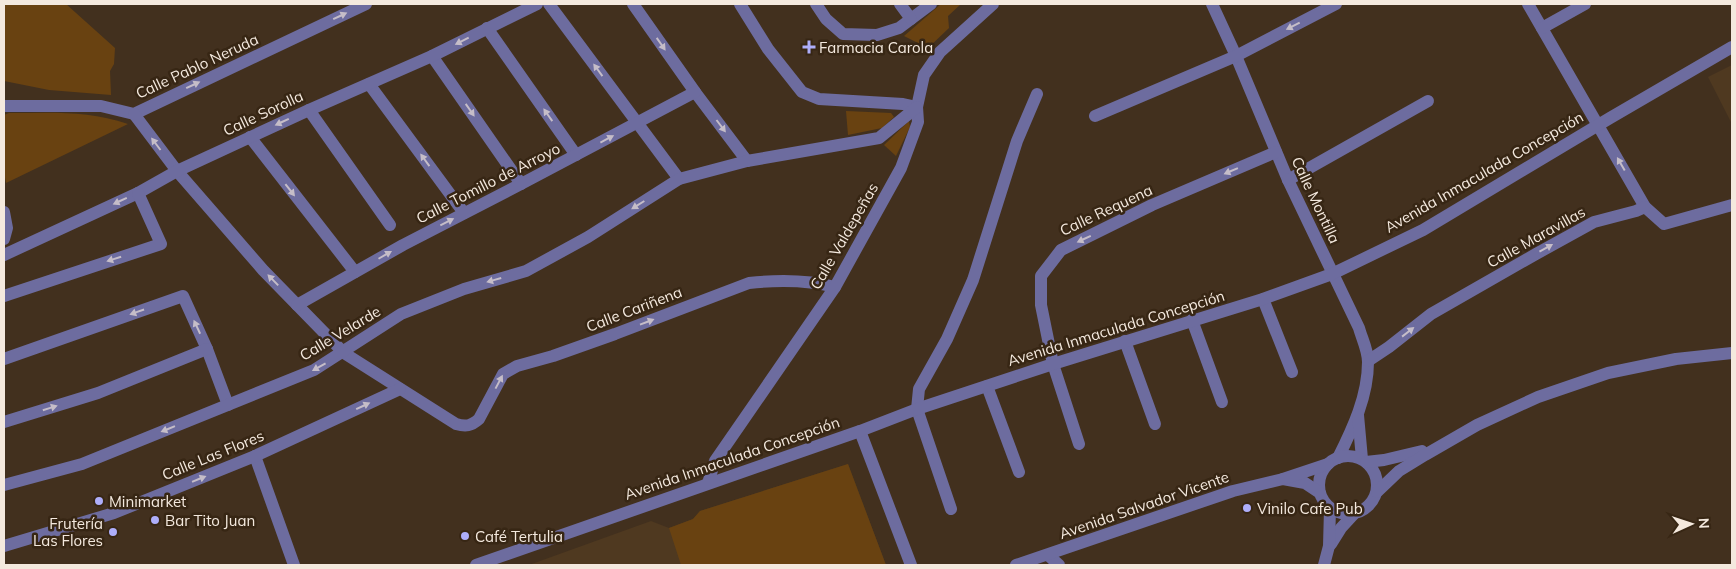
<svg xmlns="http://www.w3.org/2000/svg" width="1736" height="569" font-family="Mulish,sans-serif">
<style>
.built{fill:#4f3920}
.green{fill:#694211}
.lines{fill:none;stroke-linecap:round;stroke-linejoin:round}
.minor{stroke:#6d6c9f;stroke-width:12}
.tertiary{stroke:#6d6c9f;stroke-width:12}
.oneway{fill:#c5bdc8}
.poi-dot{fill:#aeaefa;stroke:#372614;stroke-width:2}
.labels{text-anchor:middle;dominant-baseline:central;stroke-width:5;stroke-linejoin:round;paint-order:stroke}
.poi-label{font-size:15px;fill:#f4e9de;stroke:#372614;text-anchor:start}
.street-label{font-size:15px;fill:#f4e9de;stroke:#372614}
</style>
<rect width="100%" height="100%" fill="#42301e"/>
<g class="built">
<path d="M1732 65V124L1708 77Z"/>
<path d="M848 464 886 565H529L651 521 669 528 693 519 700 511Z"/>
</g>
<g class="green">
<path d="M4 4H66L115 48 114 64 110 71 111 95 49 90 4 81Z"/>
<path d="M941 4H961L948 16 949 28 928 48 904 36Z"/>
<path d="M846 111 891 113 894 117 882 128 848 135Z"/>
<path d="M9 113C51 113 88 110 128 124L6 183 4 172V115Z"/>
<path d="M909 121 910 127 896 156 884 145Z"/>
<path d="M848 464 886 565H681L669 528 693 519 700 511Z"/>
</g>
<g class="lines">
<g class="minor">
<path d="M549 4 679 179"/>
<path d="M633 4 695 92 747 161"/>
<path d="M740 4 768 49 802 92 819 99 903 104 917 107"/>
<path d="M816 4 826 19 843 34 877 35 899 28 931 4"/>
<path d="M900 4 911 19"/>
<path d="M1212 4 1236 56 1288 180 1359 328C1362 339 1368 350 1368 362 1368 396 1353 428 1338 458"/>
<path d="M1528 4 1645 207 1664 224 1732 205"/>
<path d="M487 28 576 155"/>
<path d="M1542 28 1585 4"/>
<path d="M432 56 521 184"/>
<path d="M369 84 464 213"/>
<path d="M4 106H101L134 114 366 4"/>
<path d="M309 110 390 225"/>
<path d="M134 114 177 171 263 270 344 353 456 424C466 427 471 426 479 419L503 374 517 366 553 356 615 334 749 283C777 280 808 280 835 287"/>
<path d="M1095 116 1236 56 1336 4"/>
<path d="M250 137 355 272"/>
<path d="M1288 180 1428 101"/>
<path d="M4 212 7 228 4 239"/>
<path d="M4 255 138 193 177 171 309 110 432 56 537 4"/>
<path d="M4 296 161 244 138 193"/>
<path d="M1263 299 1292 372"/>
<path d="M297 305 403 245 521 184 695 92"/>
<path d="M1192 320 1222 402"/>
<path d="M1125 341 1155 424"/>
<path d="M4 359 183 296 207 349 228 405"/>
<path d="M1368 361 1389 347 1431 314 1536 254 1594 222 1636 211 1645 207"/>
<path d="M987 386 1019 472"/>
<path d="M1358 415 1362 459"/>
<path d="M4 422 98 393 207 349"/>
<path d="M860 431 911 565"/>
<path d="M1079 444 1053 364 1041 305V276L1061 250 1152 205 1276 152"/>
<path d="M255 456 294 565"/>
<path d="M708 483 715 461 835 287 901 168 918 122 917 107 924 75 940 52 993 4"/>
<path d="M4 485 82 464 314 370 401 314 464 289 526 271 588 237 679 179 747 161 879 138 917 107"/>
<path d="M951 509 917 409 919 389 947 339 973 280 1017 141 1037 94"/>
<path d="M1331 544 1341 528 1353 515"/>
<path d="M4 546 114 513 255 456 400 389"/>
<path d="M1048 555 1059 565"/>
<path d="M476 565 860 431 917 409 1053 364 1263 299 1332 274 1423 230 1610 118 1732 47"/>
<path d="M1324 565 1329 546 1330 509"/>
</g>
<g class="tertiary">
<circle cx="1348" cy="485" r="29"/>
<path d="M1366 462 1384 460 1422 451"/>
<path d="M1283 479 1305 483 1320 493"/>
<path d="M1377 492 1399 471 1425 455 1477 425 1538 397 1608 373 1676 359 1732 353"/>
<path d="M1016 565 1233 491 1283 479 1328 464"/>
</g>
</g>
<defs><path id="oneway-solid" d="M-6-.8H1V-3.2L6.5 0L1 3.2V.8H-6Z" transform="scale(1.25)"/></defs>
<g class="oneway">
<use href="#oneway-solid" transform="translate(340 16) rotate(-25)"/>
<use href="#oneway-solid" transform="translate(1293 26) rotate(153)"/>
<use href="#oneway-solid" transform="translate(462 41) rotate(153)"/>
<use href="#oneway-solid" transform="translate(661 44) rotate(55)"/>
<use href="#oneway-solid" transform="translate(598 70) rotate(-126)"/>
<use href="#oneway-solid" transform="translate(193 85) rotate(-25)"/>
<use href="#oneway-solid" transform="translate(470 110) rotate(55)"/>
<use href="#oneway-solid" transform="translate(548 115) rotate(-125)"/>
<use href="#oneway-solid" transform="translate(282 122) rotate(155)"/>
<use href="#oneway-solid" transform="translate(721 126) rotate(53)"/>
<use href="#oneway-solid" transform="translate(607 139) rotate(-28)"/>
<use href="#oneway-solid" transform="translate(156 144) rotate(-127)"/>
<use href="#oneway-solid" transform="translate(425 160) rotate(-126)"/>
<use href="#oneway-solid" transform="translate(1621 164) rotate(-120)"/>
<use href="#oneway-solid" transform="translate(1231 171) rotate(157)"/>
<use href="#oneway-solid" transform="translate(290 190) rotate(52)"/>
<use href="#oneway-solid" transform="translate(120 201) rotate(155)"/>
<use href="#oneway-solid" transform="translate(638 205) rotate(148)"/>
<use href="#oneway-solid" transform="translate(447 222) rotate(-27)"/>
<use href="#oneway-solid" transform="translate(1084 239) rotate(155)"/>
<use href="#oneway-solid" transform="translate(1546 248) rotate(-29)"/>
<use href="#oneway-solid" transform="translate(385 255) rotate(-30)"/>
<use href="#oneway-solid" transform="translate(114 259) rotate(162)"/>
<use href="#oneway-solid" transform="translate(273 280) rotate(-134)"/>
<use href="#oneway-solid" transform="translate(494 280) rotate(164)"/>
<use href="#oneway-solid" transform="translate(137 312) rotate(161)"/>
<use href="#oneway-solid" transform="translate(647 322) rotate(-21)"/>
<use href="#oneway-solid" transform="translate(197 327) rotate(-115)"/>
<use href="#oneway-solid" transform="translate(1408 332) rotate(-38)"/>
<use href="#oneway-solid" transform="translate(319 367) rotate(151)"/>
<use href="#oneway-solid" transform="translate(499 382) rotate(-62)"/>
<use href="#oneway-solid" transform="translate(363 406) rotate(-25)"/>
<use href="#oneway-solid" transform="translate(50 408) rotate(-17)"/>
<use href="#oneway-solid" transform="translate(168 429) rotate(158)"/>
<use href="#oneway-solid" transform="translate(199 479) rotate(-22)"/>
</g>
<g class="poi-dot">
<path d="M806.5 39.5h5v5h5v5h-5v5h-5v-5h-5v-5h5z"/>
<circle cx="99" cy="501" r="5"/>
<circle cx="1247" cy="508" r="5"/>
<circle cx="155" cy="520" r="5"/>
<circle cx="113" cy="532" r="5"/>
<circle cx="465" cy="536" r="5"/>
</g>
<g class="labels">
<g class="poi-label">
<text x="819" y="47">Farmacia Carola</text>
<text x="109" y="501">Minimarket</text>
<text x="1257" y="508">Vinilo Cafe Pub</text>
<text x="165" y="520">Bar Tito Juan</text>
<text x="103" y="523" text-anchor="end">Frutería<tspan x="103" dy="17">Las Flores</tspan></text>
<text x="475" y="536">Café Tertulia</text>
</g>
<g class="street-label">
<text transform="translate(197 66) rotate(-25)">Calle Pablo Neruda</text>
<text transform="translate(263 113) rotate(-25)">Calle Sorolla</text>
<text transform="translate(1484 172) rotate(-30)">Avenida Inmaculada Concepción</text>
<text transform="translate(488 183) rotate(-27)">Calle Tomillo de Arroyo</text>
<text transform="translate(1316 200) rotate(65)">Calle Montilla</text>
<text transform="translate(1106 210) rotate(-25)">Calle Requena</text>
<text transform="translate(844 236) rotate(-60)">Calle Valdepeñas</text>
<text transform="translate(1536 237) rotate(-29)">Calle Maravillas</text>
<text transform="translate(634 309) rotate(-21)">Calle Cariñena</text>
<text transform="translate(1116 328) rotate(-17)">Avenida Inmaculada Concepción</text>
<text transform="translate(340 333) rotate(-31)">Calle Velarde</text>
<text transform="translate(213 455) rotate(-22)">Calle Las Flores</text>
<text transform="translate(732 458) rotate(-19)">Avenida Inmaculada Concepción</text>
<text transform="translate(1144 505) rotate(-19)">Avenida Salvador Vicente</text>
</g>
</g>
<rect width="1736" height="569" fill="none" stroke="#f4e9de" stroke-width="10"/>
<g transform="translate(1691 524) rotate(87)" stroke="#372614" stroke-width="4" paint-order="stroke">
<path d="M0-4L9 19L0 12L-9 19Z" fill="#f4e9de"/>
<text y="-8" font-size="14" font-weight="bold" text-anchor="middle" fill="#f4e9de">N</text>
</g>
</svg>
